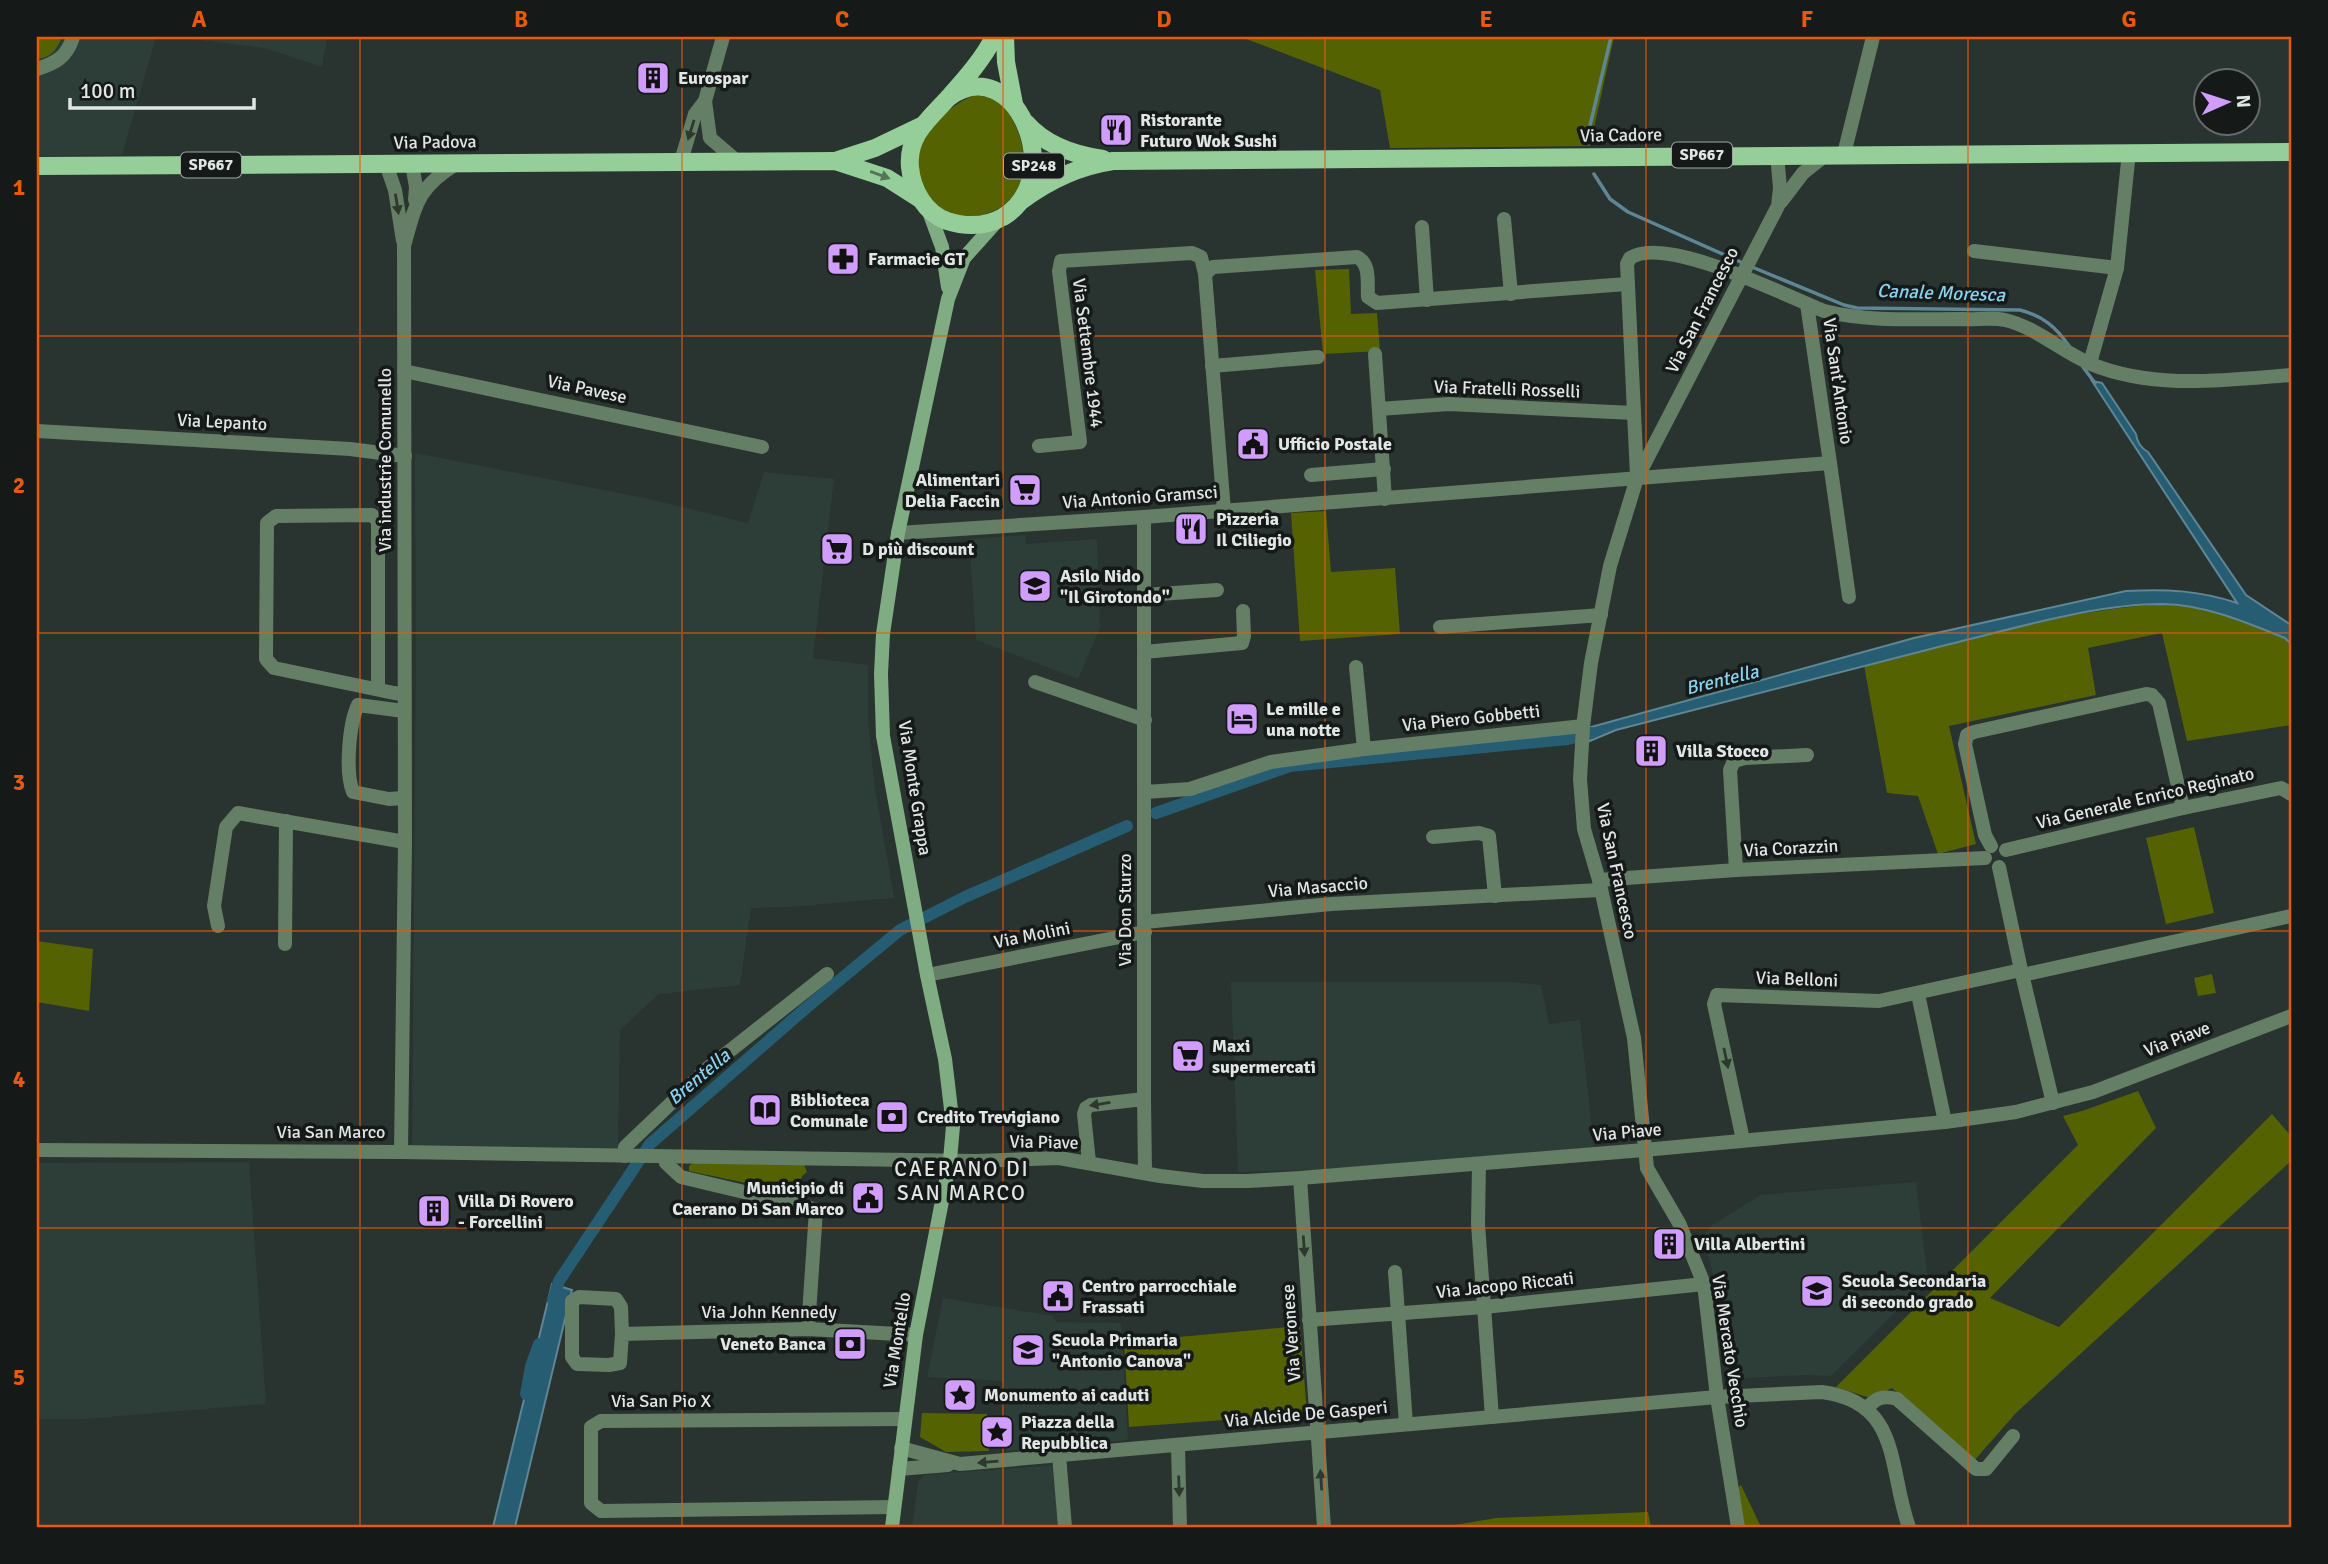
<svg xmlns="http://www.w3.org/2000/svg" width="2328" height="1564" font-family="Signika,sans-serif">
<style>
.built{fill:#2d3e39}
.green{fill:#546202}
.water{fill:#265d72;stroke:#5e8694;stroke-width:2}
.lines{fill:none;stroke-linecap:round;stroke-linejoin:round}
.stream{stroke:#5e8694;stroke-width:3.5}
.canal{stroke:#265d72;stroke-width:12}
.minor{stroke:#647f65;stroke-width:14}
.secondary{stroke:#80ac83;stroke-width:14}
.primary{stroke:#95ce99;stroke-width:18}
.oneway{fill:#2d382f}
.oneway2{fill:#557458}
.grid{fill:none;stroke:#e8590c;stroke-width:2;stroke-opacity:0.55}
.labels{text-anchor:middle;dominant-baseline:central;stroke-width:7;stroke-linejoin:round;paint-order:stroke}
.shield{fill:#151918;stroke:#a3a8a7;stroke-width:2}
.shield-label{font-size:16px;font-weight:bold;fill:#e0e6e4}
.poi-label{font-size:18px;font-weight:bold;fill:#e0e6e4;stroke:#151918;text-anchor:start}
.street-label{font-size:18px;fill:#e0e6e4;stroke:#151918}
.water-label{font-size:19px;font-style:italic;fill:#89d3f2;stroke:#151918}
.quarter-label{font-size:21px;letter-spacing:2px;fill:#e0e6e4;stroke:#151918}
.neatline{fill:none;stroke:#e8590c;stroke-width:2.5}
.grid-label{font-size:23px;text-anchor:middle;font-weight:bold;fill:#e8590c}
</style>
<rect width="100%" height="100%" fill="#29332f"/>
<g class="built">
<path d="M37 37H156L122 155 37 156Z"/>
<path d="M176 37H327L322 67 265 48Z"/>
<path d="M415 453 645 498 748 523 764 472 834 479 813 658 868 665V720L874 782 894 898 789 907 751 908 740 985 659 994 620 1030 618 1149 412 1145 416 652Z"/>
<path d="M1025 535 1026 544 1097 539 1100 628 1078 679 976 640 969 539Z"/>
<path d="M1231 982H1510L1541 985 1549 1024 1580 1020 1594 1147 1333 1169 1238 1172Z"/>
<path d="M249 1162 266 1404 84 1419H37V1163Z"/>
<path d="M1916 1182 1928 1280 1831 1376 1805 1375 1744 1378 1726 1372 1714 1280 1710 1261 1701 1240 1712 1225 1761 1195Z"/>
<path d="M943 1298 1053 1316 1056 1322 1121 1323 1128 1440 1007 1451 1003 1381 927 1377Z"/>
<path d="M1055 1465 1061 1527H912L918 1482 924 1475Z"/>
</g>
<g class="green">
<path d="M37 37H62C56 50 52 57 37 59Z"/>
<path d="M1241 37H1614L1590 146 1390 148 1380 90Z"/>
<path d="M974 95C983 96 992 97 1000 103 1008 109 1013 120 1017 129 1032 165 1024 205 982 215 969 218 957 217 945 211 934 206 926 193 922 182 907 143 941 110 974 95Z"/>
<path d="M1349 269 1351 314 1377 313 1380 351 1323 354 1315 270Z"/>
<path d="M1326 511 1331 572 1395 568 1400 634 1300 641 1291 513Z"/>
<path d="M2164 604 2201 608 2232 617 2285 638 2291 644V725L2187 741 2162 633 2088 648 2096 695 1949 726 1976 844 1938 854 1918 796 1887 793 1864 665C1963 641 2062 610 2164 604Z"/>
<path d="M2194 827 2214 913 2166 924 2146 838Z"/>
<path d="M37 941 93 949 89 1011 37 1002Z"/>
<path d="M2212 974 2216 993 2198 996 2194 978Z"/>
<path d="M2138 1091 2156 1128 1990 1298 2059 1327 2272 1114 2291 1136V1161L2016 1413 1973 1462 1892 1388 1870 1398 1836 1387 2078 1145 2063 1116 2082 1111Z"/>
<path d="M694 1162 804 1165 807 1172 802 1176 800 1182 807 1189 804 1195 689 1171V1166Z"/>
<path d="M1300 1326 1307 1414 1129 1427 1124 1342Z"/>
<path d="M922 1413 987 1414 989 1451 946 1452 920 1437Z"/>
<path d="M1741 1485 1761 1527H1742L1736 1490Z"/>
<path d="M1648 1512 1651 1527H1443L1496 1518Z"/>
</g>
<g class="water">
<path d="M2092 381 2102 383 2136 434C2137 442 2141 448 2148 452L2246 595 2291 625V644L2285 638C2245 622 2206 605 2163 604 2094 604 2017 628 1950 644 1838 672 1727 701 1616 730L1590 741 1591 727 1914 638 2126 591C2166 589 2198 590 2237 603Z"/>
<path d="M552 1284 572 1290 515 1527H493Z"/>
</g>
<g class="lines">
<g class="stream">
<path d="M1588 134 1611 37"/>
<path d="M1594 174 1610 199 1628 212 1745 264"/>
<path d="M1752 267 1844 305 1857 308 2020 310C2043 316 2056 327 2069 346"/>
<path d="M2083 367 2095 383"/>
</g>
<g class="canal">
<path d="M1156 813 1290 766 1568 739 1591 733"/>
<path d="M553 1300 559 1281 650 1144 806 1008 900 930 965 897 1127 826"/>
<path d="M526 1394 531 1366 539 1344"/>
</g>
<g class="minor">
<path d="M37 69C56 63 67 57 73 37"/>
<path d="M705 101 710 138 737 161"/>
<path d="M1844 154 1873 37"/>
<path d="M681 161 695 114 705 101 723 37"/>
<path d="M386 164 395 190 403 241"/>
<path d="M412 164 416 187 415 200"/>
<path d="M1781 202 1803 173 1827 154"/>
<path d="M1504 219 1511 294"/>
<path d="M1422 227 1427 300"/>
<path d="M1974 251 2117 268"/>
<path d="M1807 304 1830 463"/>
<path d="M1375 354 1385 499"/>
<path d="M2090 363 2117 268 2129 152"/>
<path d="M1212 366 1318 357"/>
<path d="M404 371 762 447"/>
<path d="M1379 409 1449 404 1634 413"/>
<path d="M37 431 350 449 405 456"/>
<path d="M1039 446 1080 442 1059 271 1061 261 1192 253 1201 257 1205 274"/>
<path d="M1311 475 1384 469"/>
<path d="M1637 476 1627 264 1630 258C1665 234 1786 296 1824 311 1869 322 1917 319 1962 319 1976 320 1992 317 2005 320 2036 327 2062 352 2091 364 2154 390 2225 380 2291 375"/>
<path d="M1224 511 1205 274 1213 267 1357 257C1371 264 1367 283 1368 297L1377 303 1627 284"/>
<path d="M1144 517V1099"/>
<path d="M898 533 1144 517 1830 463 1849 597"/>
<path d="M1145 595 1217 590"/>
<path d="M1440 627 1601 615"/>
<path d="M1144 652 1242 643 1244 636 1243 611"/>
<path d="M1356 667 1364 749"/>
<path d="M1035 682 1145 720"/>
<path d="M378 689V521L372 515 276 516 267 523 266 659 274 668 394 693 404 694"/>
<path d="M404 711 358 705C349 724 345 772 353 792L389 799 404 798"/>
<path d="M1145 792 1190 789 1271 762 1364 749 1583 726"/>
<path d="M1433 837 1479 833 1489 836 1495 896"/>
<path d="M1991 846 1985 835 1965 744 1967 735 1974 732 2146 694 2152 695 2159 703 2183 808"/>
<path d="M2006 850 2183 808 2281 788 2291 794"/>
<path d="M1999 867 2021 970 2053 1103"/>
<path d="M1736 870 1730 770 1734 761 1745 758 1807 755"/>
<path d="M1599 880 1736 870 1985 858"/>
<path d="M1145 922 1331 904 1600 890"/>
<path d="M218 926 214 906 226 827 238 813 405 842"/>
<path d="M285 944 286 821"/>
<path d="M927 975 1145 932"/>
<path d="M2022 975 2291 916"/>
<path d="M1918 994 1945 1122"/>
<path d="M1743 1140 1714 1004 1717 995 1879 1001 2021 970"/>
<path d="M37 1150 401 1152 975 1161 1059 1158 1160 1176 1203 1181H1248L1300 1178 1644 1150 1945 1122 2016 1112 2093 1092 2291 1016"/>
<path d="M401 1152 405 842 404 246C416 204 417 188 456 164"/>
<path d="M624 1156 625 1147 708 1068 827 974"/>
<path d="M665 1157 666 1163 681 1177 769 1198 795 1203 816 1210 808 1329"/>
<path d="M1089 1162 1084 1114 1086 1108 1091 1105 1144 1099 1145 1172"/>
<path d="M1479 1164 1478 1224 1492 1417"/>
<path d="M1300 1178 1324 1527"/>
<path d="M1395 1272 1406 1424"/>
<path d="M1309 1320 1484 1307 1704 1284"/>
<path d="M622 1334 620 1363 609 1365 577 1364 572 1357V1301L579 1297 616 1299 621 1307 622 1334 808 1329 916 1335"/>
<path d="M1866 1409C1876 1398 1882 1395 1897 1399L1976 1469H1986L2013 1436"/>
<path d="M1178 1446 1180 1527"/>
<path d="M901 1448 960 1464 1717 1397 1822 1392C1902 1402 1888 1470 1909 1527"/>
<path d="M1059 1455 1065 1527"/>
<path d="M899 1469 948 1465"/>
<path d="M894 1507 601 1511 591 1503V1427L601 1421 904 1419"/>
<path d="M1738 1527 1717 1397 1704 1284 1679 1223 1647 1168 1634 1038 1599 880 1584 829 1580 779 1583 727 1591 663 1610 566 1637 478 1778 206 1780 188 1777 154"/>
</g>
<g class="secondary">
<path d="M928 209 942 247 948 287"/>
<path d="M892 1527 916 1335 950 1160 953 1126 945 1059 927 975 883 736 881 674 883 634 898 533 948 299 964 258 998 220"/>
</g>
<g class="primary">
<path d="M1005 37 1006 62 1014 104"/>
<path d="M948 98C1014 48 1069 177 1003 217 985 227 966 227 947 221 925 213 912 190 910 167 907 135 930 118 950 96 966 78 983 59 994 37"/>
<path d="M1026 123C1046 146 1074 155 1103 159"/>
<path d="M835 161 875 148 921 126"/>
<path d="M37 166 835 161 887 178 920 199"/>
<path d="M1021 201C1049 180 1079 166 1113 161L2291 152"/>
</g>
</g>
<defs><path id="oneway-solid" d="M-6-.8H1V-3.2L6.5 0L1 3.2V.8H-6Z" transform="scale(1.75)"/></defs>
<g class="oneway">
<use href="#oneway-solid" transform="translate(691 130) rotate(107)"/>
<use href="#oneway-solid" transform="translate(397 204) rotate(81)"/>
<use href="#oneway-solid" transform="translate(1726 1058) rotate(78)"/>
<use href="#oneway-solid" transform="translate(1100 1104) rotate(171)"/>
<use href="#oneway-solid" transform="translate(1304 1246) rotate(86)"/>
<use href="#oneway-solid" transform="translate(988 1462) rotate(175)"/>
<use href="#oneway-solid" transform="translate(1321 1480) rotate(-94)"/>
<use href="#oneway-solid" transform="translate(1179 1486) rotate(88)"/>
</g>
<use class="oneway2" href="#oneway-solid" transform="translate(880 175) rotate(20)"/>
<path class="grid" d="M360 37V1527M682 37V1527M1003 37V1527M1325 37V1527M1646 37V1527M1968 37V1527M37 336H2291M37 633H2291M37 931H2291M37 1228H2291"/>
<defs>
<symbol id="building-square" viewBox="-11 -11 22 22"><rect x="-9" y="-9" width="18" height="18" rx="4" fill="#d09dff" stroke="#151918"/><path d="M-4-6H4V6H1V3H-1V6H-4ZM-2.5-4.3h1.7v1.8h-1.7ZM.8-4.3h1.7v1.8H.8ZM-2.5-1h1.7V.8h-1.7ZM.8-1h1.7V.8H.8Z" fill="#111"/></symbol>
<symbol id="restaurant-square" viewBox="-11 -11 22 22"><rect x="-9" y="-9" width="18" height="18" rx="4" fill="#d09dff" stroke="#151918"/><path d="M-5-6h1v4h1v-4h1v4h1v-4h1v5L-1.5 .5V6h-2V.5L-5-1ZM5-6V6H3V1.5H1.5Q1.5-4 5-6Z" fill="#111"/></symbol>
<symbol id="pharmacy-square" viewBox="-11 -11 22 22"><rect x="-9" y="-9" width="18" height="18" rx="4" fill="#d09dff" stroke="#151918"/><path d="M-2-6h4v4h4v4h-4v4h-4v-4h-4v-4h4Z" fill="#111"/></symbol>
<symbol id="civic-square" viewBox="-11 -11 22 22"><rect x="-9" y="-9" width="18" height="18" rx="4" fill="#d09dff" stroke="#151918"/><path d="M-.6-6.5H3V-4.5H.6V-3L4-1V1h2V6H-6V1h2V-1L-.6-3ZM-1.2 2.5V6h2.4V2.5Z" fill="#111"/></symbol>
<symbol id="supermarket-square" viewBox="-11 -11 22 22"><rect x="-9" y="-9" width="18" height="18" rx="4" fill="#d09dff" stroke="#151918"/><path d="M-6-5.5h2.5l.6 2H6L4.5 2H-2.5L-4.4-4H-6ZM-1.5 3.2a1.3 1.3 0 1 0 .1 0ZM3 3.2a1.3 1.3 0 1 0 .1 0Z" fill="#111"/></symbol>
<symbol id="school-square" viewBox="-11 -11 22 22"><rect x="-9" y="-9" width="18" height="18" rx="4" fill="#d09dff" stroke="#151918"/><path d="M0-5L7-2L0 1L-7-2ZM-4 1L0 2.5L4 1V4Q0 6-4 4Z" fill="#111"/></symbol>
<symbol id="hotel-square" viewBox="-11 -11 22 22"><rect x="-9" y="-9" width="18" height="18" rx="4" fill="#d09dff" stroke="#151918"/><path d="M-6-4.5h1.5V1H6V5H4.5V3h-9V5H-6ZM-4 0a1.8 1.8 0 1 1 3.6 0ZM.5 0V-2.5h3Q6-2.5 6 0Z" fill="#111"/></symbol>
<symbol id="library-square" viewBox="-11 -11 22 22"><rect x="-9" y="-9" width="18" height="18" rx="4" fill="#d09dff" stroke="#151918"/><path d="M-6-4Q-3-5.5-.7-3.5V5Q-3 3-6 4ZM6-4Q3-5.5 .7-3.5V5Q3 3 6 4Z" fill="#111"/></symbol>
<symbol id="bank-square" viewBox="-11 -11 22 22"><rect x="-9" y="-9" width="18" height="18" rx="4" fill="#d09dff" stroke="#151918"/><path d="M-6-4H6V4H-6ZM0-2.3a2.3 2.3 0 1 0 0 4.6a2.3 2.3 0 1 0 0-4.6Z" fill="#111"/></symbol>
<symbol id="sight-square" viewBox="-11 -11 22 22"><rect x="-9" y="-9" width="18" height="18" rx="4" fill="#d09dff" stroke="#151918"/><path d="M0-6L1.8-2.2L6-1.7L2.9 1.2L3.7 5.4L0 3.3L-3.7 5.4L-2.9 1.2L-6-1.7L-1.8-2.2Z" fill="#111"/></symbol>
</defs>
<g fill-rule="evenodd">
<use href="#building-square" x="634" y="59" width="38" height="38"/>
<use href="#restaurant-square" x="1097" y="111" width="38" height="38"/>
<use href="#pharmacy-square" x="824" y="240" width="38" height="38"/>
<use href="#civic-square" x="1234" y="425" width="38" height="38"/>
<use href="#supermarket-square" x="1006" y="471" width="38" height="38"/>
<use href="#restaurant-square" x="1172" y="510" width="38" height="38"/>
<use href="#supermarket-square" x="818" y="530" width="38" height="38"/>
<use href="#school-square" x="1016" y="567" width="38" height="38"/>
<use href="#hotel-square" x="1223" y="700" width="38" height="38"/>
<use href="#building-square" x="1632" y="732" width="38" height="38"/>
<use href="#supermarket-square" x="1169" y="1037" width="38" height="38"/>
<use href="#library-square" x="746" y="1091" width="38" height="38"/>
<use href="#bank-square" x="873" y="1098" width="38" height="38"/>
<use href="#civic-square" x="849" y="1179" width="38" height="38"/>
<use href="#building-square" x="415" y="1192" width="38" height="38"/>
<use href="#building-square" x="1650" y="1225" width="38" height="38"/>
<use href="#school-square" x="1798" y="1272" width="38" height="38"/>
<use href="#civic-square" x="1039" y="1277" width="38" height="38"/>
<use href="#bank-square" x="831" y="1325" width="38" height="38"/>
<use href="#school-square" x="1009" y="1331" width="38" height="38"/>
<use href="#sight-square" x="941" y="1376" width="38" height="38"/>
<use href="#sight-square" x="978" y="1413" width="38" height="38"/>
</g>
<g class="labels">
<g class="shield">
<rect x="1672" y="142.5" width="60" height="25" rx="5"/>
<rect x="181" y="152.5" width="60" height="25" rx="5"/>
<rect x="1004" y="153.5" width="60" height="25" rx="5"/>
</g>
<g class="shield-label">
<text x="1702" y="155">SP667</text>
<text x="211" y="165">SP667</text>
<text x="1034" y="166">SP248</text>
</g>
<g class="poi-label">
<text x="678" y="78">Eurospar</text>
<text x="1140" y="120">Ristorante<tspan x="1140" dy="21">Futuro Wok Sushi</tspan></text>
<text x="868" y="259">Farmacie GT</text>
<text x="1278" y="444">Ufficio Postale</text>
<text x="1000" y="480" text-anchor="end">Alimentari<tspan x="1000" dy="21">Delia Faccin</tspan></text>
<text x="1216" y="519">Pizzeria<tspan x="1216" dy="21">Il Ciliegio</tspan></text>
<text x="862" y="549">D più discount</text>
<text x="1060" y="576">Asilo Nido<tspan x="1060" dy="21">"Il Girotondo"</tspan></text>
<text x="1266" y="709">Le mille e<tspan x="1266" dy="21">una notte</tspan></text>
<text x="1676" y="751">Villa Stocco</text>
<text x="1212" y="1046">Maxi<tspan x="1212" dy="21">supermercati</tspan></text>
<text x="790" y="1100">Biblioteca<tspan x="790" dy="21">Comunale</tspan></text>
<text x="917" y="1117">Credito Trevigiano</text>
<text x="844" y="1188" text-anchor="end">Municipio di<tspan x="844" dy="21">Caerano Di San Marco</tspan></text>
<text x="458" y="1201">Villa Di Rovero<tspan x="458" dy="21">- Forcellini</tspan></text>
<text x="1694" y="1244">Villa Albertini</text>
<text x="1842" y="1281">Scuola Secondaria<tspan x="1842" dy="21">di secondo grado</tspan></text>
<text x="1082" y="1286">Centro parrocchiale<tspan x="1082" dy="21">Frassati</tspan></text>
<text x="1052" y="1340">Scuola Primaria<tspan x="1052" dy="21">"Antonio Canova"</tspan></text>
<text x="826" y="1344" text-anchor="end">Veneto Banca</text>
<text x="984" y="1395">Monumento ai caduti</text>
<text x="1021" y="1422">Piazza della<tspan x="1021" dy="21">Repubblica</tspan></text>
</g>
<g class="street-label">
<text transform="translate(1621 135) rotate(-1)">Via Cadore</text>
<text transform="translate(435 142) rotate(-1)">Via Padova</text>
<text transform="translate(1702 310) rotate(-63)">Via San Francesco</text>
<text transform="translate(1088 353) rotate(83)">Via Settembre 1944</text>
<text transform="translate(1838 381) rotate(82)">Via Sant'Antonio</text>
<text transform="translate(587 389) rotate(12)">Via Pavese</text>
<text transform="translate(1507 389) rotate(2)">Via Fratelli Rosselli</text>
<text transform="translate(222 422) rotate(3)">Via Lepanto</text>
<text transform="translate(385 460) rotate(-90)">Via industrie Comunello</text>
<text transform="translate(1140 497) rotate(-4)">Via Antonio Gramsci</text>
<text transform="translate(1471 718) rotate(-6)">Via Piero Gobbetti</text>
<text transform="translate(915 788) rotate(81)">Via Monte Grappa</text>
<text transform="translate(2145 798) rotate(-13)">Via Generale Enrico Reginato</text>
<text transform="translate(1791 848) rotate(-3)">Via Corazzin</text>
<text transform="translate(1617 871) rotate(78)">Via San Francesco</text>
<text transform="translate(1318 887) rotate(-5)">Via Masaccio</text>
<text transform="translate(1125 910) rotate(-90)">Via Don Sturzo</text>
<text transform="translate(1032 935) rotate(-11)">Via Molini</text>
<text transform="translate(1797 979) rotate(2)">Via Belloni</text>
<text transform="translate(2177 1039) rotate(-21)">Via Piave</text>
<text x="331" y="1132">Via San Marco</text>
<text transform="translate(1627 1132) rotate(-5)">Via Piave</text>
<text transform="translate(1044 1142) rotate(1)">Via Piave</text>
<text transform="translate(1505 1285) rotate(-6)">Via Jacopo Riccati</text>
<text x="769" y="1312">Via John Kennedy</text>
<text transform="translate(1291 1333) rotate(-94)">Via Veronese</text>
<text transform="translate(897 1340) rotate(-81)">Via Montello</text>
<text transform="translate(1730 1351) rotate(81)">Via Mercato Vecchio</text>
<text x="661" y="1401">Via San Pio X</text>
<text transform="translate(1306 1414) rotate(-5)">Via Alcide De Gasperi</text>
</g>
<g class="water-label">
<text transform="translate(1941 293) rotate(2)">Canale Moresca</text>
<text transform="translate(1722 680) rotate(-14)">Brentella</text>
<text transform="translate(699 1077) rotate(-40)">Brentella</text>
</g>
<g class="quarter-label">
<text x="962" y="1169">CAERANO DI<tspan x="962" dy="24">SAN MARCO</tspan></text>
</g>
</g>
<rect width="2328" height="1564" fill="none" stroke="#151918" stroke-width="77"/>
<g transform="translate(2227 102) rotate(87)"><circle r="33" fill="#151918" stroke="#666b6a" stroke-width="2"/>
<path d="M0-5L12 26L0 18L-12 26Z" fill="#d09dff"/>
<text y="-10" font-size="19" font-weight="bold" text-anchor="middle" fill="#e0e6e4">N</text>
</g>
<path d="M70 98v10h184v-10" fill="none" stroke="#e0e6e4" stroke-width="3.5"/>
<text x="80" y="98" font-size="21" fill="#e0e6e4" stroke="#151918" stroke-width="5" paint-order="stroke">100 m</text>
<rect x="38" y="38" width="2252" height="1488" class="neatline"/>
<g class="grid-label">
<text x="199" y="27">A</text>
<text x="521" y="27">B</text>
<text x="842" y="27">C</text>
<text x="1164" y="27">D</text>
<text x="1486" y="27">E</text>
<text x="1807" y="27">F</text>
<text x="2129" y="27">G</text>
<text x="19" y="195">1</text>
<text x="19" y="493">2</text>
<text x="19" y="790">3</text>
<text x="19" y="1087">4</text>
<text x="19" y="1385">5</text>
</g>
</svg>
